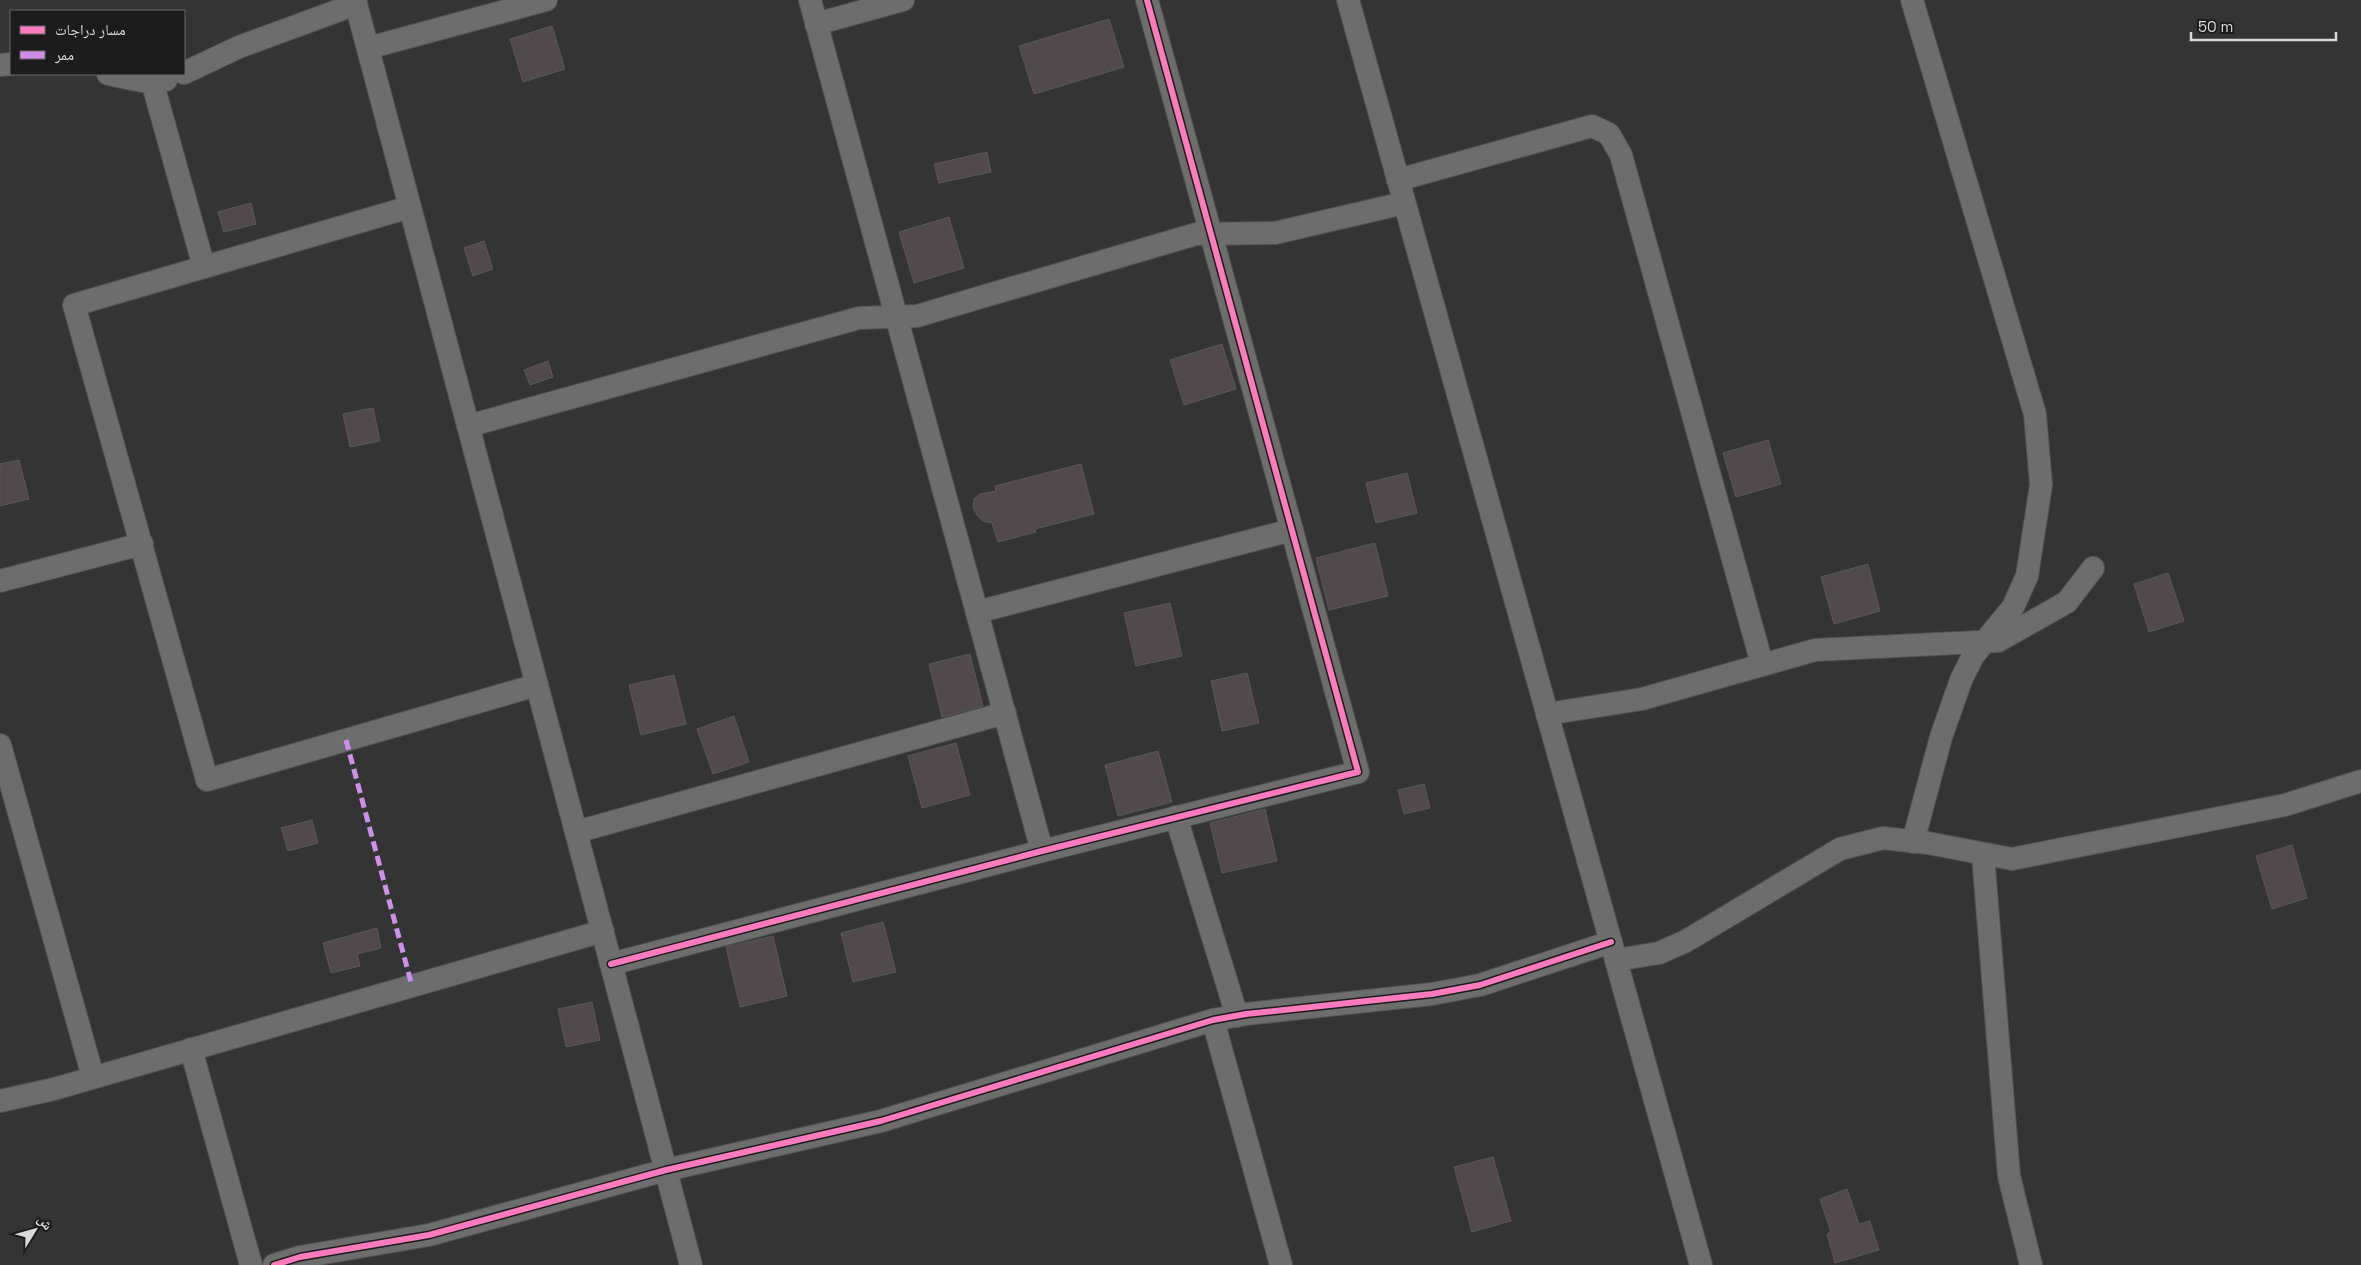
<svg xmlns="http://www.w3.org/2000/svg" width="2361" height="1265" font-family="'Space Grotesk','Noto Naskh Arabic',sans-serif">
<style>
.building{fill:#51494d;stroke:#595859}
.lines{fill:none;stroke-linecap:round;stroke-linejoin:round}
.street-casing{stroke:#525252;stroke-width:24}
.street{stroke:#6e6d6e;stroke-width:22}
.quiet{stroke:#ce8fe9;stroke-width:5;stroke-dasharray:10 5;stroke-linecap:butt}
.cycleway-casing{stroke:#1c1c1c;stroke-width:9}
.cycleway{stroke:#fd7abc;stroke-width:6}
</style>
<rect width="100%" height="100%" fill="#353435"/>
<g class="building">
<path d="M1109 19 1124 67 1034 94 1019 46Z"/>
<path d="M552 26 565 69 523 82 510 39Z"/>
<path d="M987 152 991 172 939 183 934 164Z"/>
<path d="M251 203 256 224 224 232 218 212Z"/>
<path d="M949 217 964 268 914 283 899 232Z"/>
<path d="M484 241 493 269 473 276 464 248Z"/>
<path d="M1222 344 1236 389 1184 405 1170 360Z"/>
<path d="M548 361 553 377 530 385 524 370Z"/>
<path d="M373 408 380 441 350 447 343 414Z"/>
<path d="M1768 440 1781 484 1736 497 1723 453Z"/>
<path d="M19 460 29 499 0 506V464Z"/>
<path d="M1081 464 1094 514 1035 529 1036 532 998 542 992 523 983 521 977 515 973 507 974 499 980 494 996 491 995 486Z"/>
<path d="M1407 473 1417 513 1376 523 1366 483Z"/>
<path d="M1375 543 1388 596 1329 610 1316 558Z"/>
<path d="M1868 564 1880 611 1834 624 1821 577Z"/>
<path d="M2168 573 2184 621 2149 632 2134 584Z"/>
<path d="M1170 603 1182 656 1136 666 1124 613Z"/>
<path d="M970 654 983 706 942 717 929 664Z"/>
<path d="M1247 673 1259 723 1222 731 1211 681Z"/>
<path d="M674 675 686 724 641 735 629 685Z"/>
<path d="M734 716 749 762 713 774 697 729Z"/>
<path d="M956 743 970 795 922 808 908 756Z"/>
<path d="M1158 751 1172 802 1118 816 1105 765Z"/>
<path d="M1424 784 1430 808 1404 814 1398 790Z"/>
<path d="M1265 809 1277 861 1222 873 1210 823Z"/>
<path d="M312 820 318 843 288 851 281 828Z"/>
<path d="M2292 845 2307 898 2272 909 2256 856Z"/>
<path d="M883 922 896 972 853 982 841 933Z"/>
<path d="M377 928 381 948 357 954 360 966 331 973 323 943Z"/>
<path d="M773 936 787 996 740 1007 726 947Z"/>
<path d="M592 1002 600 1040 566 1047 558 1009Z"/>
<path d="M1493 1157 1511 1221 1472 1232 1454 1167Z"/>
<path d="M1847 1189 1859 1224 1870 1221 1879 1250 1835 1263 1827 1234 1831 1232 1820 1199Z"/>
</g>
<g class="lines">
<defs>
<g id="street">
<path d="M355 0 691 1265"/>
<path d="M810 0 1042 851"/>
<path d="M1348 0 1701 1265"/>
<path d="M1912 0 2035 414 2041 485 2027 576 2013 607 1973 656 1961 680 1941 737 1913 842"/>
<path d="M816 24 903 0"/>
<path d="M368 48 546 0"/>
<path d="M0 65 11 64"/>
<path d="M184 73 239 47 356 4"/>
<path d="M108 74 142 81 166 80"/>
<path d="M152 81 204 267"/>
<path d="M1398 180 1592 126 1609 134 1621 155 1762 664"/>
<path d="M410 207 74 305 207 780 537 685"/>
<path d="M468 426 859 318 917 316 1196 234 1275 233 1404 203"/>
<path d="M0 581 142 544"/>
<path d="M977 612 1292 530"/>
<path d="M1547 714 1642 699 1815 650 1998 641 2067 602 2093 568"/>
<path d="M0 745 93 1077"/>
<path d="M1176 817 1237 1016"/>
<path d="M576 832 1005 713"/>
<path d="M1983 855 2009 1176 2031 1265"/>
<path d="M1616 960 1659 953 1686 941 1840 849 1883 838 1928 843 2012 859 2285 805 2361 781"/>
<path d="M611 964 1042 851 1358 772 1147 0"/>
<path d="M1213 1020 1281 1265"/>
<path d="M191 1049 251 1265"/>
<path d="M0 1101 54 1089 603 931"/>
<path d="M274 1265 300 1257 429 1235 666 1170 881 1121 1213 1020 1246 1014 1432 994 1480 985 1611 942"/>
</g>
</defs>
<use href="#street" class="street-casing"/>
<use href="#street" class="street"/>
<path class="quiet" d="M346 740 412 986"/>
<defs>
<g id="cycleway">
<path d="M611 964 1042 851 1358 772 1147 0"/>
<path d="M274 1265 300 1257 429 1235 666 1170 881 1121 1213 1020 1246 1014 1432 994 1480 985 1611 942"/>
</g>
</defs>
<use href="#cycleway" class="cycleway-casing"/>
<use href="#cycleway" class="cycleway"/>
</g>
<rect x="10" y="10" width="175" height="65" fill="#1c1c1c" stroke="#686868"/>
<rect x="20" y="26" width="25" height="8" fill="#fd7abc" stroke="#686868"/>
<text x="55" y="35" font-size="15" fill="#dad9db">مسار دراجات</text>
<rect x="20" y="51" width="25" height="8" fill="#ce8fe9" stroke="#686868"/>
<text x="55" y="60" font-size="15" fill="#dad9db">ممر</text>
<g transform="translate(35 1230) rotate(53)" stroke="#1c1c1c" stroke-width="4" paint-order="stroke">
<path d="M0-4L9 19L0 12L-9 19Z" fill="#dad9db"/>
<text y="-8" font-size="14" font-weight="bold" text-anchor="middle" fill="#dad9db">ش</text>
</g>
<path d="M2191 32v8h145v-8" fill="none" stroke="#dad9db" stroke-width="2.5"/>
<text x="2198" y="32" font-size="15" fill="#dad9db" stroke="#1c1c1c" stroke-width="4" paint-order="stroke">50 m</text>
</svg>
